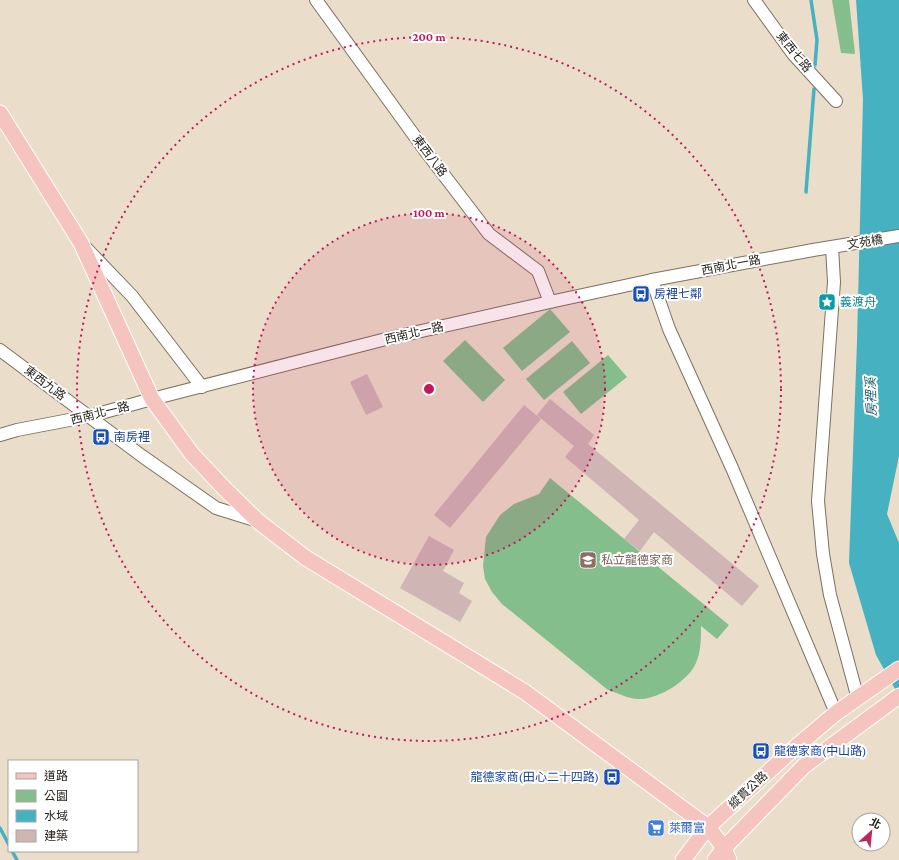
<svg xmlns="http://www.w3.org/2000/svg" width="899" height="860" font-family="'Crimson Pro','Noto Sans TC',serif">
<style>
.green{fill:#84be8c}
.water{fill:#45b1c1}
.lines{fill:none;stroke-linecap:round;stroke-linejoin:round}
.stream{stroke:#45b1c1;stroke-width:3.5}
.building{fill:#cfb6b5}
.minor-casing{stroke:#7c7160;stroke-width:14}
.major-casing{stroke:#fff;stroke-width:17}
.minor{stroke:#fff;stroke-width:12}
.major{stroke:#f6c4be;stroke-width:15}
.ring{fill:none;stroke:#c2185b;stroke-width:2;stroke-dasharray:2 4}
.labels{text-anchor:middle;dominant-baseline:central;stroke-width:4;stroke-linejoin:round;paint-order:stroke}
.street-label{font-size:12px;fill:#211d16;stroke:#fff}
.transit-label{font-size:12px;fill:#164399;stroke:#fff;text-anchor:start}
.culture-label{font-size:12px;fill:#0d838f;stroke:#fff;text-anchor:start}
.education-label{font-size:12px;fill:#785e54;stroke:#fff;text-anchor:start}
.shop-label{font-size:12px;fill:#366cbe;stroke:#fff;text-anchor:start}
.water-label{font-size:13px;font-style:italic;fill:#235e67;stroke:#fff}
.centre{fill:#c2185b;stroke:#fff;stroke-width:2}
.ring-label{font-size:12px;text-anchor:middle;font-weight:bold;fill:#c2185b;stroke:#fff;stroke-width:4;stroke-linejoin:round;paint-order:stroke}
</style>
<rect width="100%" height="100%" fill="#eaddca"/>
<g class="green">
<path d="M832 0H849L855 54 841 53Z"/>
<path d="M550 309 570 332 522 371 503 348Z"/>
<path d="M465 340 505 380 483 402 443 361Z"/>
<path d="M572 341 590 363 544 400 526 379Z"/>
<path d="M608 355 627 377 581 414 563 392Z"/>
<path d="M550 478 729 625 717 639 701 626C701 639 701 651 696 663 688 681 660 698 641 699 630 700 618 693 608 690L502 604 492 592 485 579 483 566 486 537 500 515 514 504 539 494Z"/>
</g>
<path class="water" d="M856 0H899V456L887 514 899 543V696L876 655 849 563 857 342 863 99Z"/>
<g class="lines">
<g class="stream">
<path d="M811 0 817 40 815 65"/>
<path d="M806 192 814 89"/>
<path d="M0 828 9 845"/>
<path d="M12 851 17 860"/>
</g>
</g>
<g class="building">
<path d="M367 374 383 407 366 415 350 382Z"/>
<path d="M550 399 594 435 588 444 759 586 742 606 654 532 640 551 624 539 639 520 565 457 574 446 537 415Z"/>
<path d="M524 405 541 419 450 528 434 515Z"/>
<path d="M429 536 454 550 443 571 464 583 459 593 472 601 460 622 400 588Z"/>
</g>
<g class="lines">
<defs>
<g id="minor">
<path d="M316 0 424 149 489 234 538 271 550 302"/>
<path d="M754 0 793 54 836 101"/>
<path d="M832 247 834 282 818 501 823 554 830 595 858 699"/>
<path d="M86 248 132 296 202 387"/>
<path d="M652 280 669 329 732 468 836 713"/>
<path d="M0 350 142 456 216 508 258 521"/>
<path d="M0 435 17 430 90 416 152 399 386 339 550 302 652 280 813 250 899 236"/>
</g>
<g id="major">
<path d="M0 113 81 243 152 399 192 454 224 488 259 522 306 558 525 692 708 827 724 848 729 860"/>
<path d="M683 860 708 827 791 751 836 713 899 669"/>
<path d="M715 860 724 848 804 766 899 696"/>
</g>
</defs>
<use href="#minor" class="minor-casing"/>
<use href="#major" class="major-casing"/>
<use href="#minor" class="minor"/>
<use href="#major" class="major"/>
</g>
<circle cx="429" cy="389" r="176" fill="#c2185b" fill-opacity=".12"/>
<g class="ring">
<circle cx="429" cy="389" r="176"/>
<circle cx="429" cy="389" r="352"/>
</g>
<defs>
<symbol id="bus-square" viewBox="-11 -11 22 22"><rect x="-9" y="-9" width="18" height="18" rx="4" fill="#1a4fb4" stroke="#fff"/><path d="M-5-6H5V4H4V6H2V4H-2V6H-4V4H-5ZM-3.5-4V0h7V-4ZM-3.5 1.2v1.5H-2V1.2ZM2 1.2v1.5H3.5V1.2Z" fill="#fff"/></symbol>
<symbol id="sight-square" viewBox="-11 -11 22 22"><rect x="-9" y="-9" width="18" height="18" rx="4" fill="#0f9aa8" stroke="#fff"/><path d="M0-6L1.8-2.2L6-1.7L2.9 1.2L3.7 5.4L0 3.3L-3.7 5.4L-2.9 1.2L-6-1.7L-1.8-2.2Z" fill="#fff"/></symbol>
<symbol id="school-square" viewBox="-11 -11 22 22"><rect x="-9" y="-9" width="18" height="18" rx="4" fill="#8d6e63" stroke="#fff"/><path d="M0-5L7-2L0 1L-7-2ZM-4 1L0 2.5L4 1V4Q0 6-4 4Z" fill="#fff"/></symbol>
<symbol id="supermarket-square" viewBox="-11 -11 22 22"><rect x="-9" y="-9" width="18" height="18" rx="4" fill="#3f7fe0" stroke="#fff"/><path d="M-6-5.5h2.5l.6 2H6L4.5 2H-2.5L-4.4-4H-6ZM-1.5 3.2a1.3 1.3 0 1 0 .1 0ZM3 3.2a1.3 1.3 0 1 0 .1 0Z" fill="#fff"/></symbol>
</defs>
<g fill-rule="evenodd">
<use href="#bus-square" x="631" y="284" width="20" height="20"/>
<use href="#sight-square" x="817" y="292" width="20" height="20"/>
<use href="#bus-square" x="91" y="427" width="20" height="20"/>
<use href="#school-square" x="578" y="550" width="20" height="20"/>
<use href="#bus-square" x="751" y="741" width="20" height="20"/>
<use href="#bus-square" x="602" y="767" width="20" height="20"/>
<use href="#supermarket-square" x="646" y="818" width="20" height="20"/>
</g>
<g class="labels">
<g class="street-label">
<text transform="translate(794 52) rotate(51)">東西七路</text>
<text transform="translate(430 156) rotate(53)">東西八路</text>
<text transform="translate(865 242) rotate(-9)">文苑橋</text>
<text transform="translate(731 265) rotate(-11)">西南北一路</text>
<text transform="translate(414 333) rotate(-13)">西南北一路</text>
<text transform="translate(45 383) rotate(37)">東西九路</text>
<text transform="translate(100 413) rotate(-14)">西南北一路</text>
<text transform="translate(748 790) rotate(-43)">縱貫公路</text>
</g>
<g class="transit-label">
<text x="654" y="294">房裡七鄰</text>
<text x="114" y="437">南房裡</text>
<text x="774" y="751">龍德家商(中山路)</text>
<text x="599" y="777" text-anchor="end">龍德家商(田心二十四路)</text>
</g>
<g class="culture-label">
<text x="840" y="302">義渡舟</text>
</g>
<g class="education-label">
<text x="601" y="560">私立龍德家商</text>
</g>
<g class="shop-label">
<text x="669" y="828">萊爾富</text>
</g>
<g class="water-label">
<text transform="translate(871 397) rotate(-92)">房裡溪</text>
</g>
</g>
<circle cx="429" cy="389" r="6" class="centre"/>
<g class="ring-label">
<text x="429" y="41">200 m</text>
<text x="429" y="217">100 m</text>
</g>
<rect x="8" y="760" width="130" height="92" fill="#ffffff" stroke="#a6a5a2"/>
<rect x="16" y="773" width="20" height="6" fill="#f6c4be" stroke="#a6a5a2"/>
<text x="44" y="780" font-size="12" fill="#211d16">道路</text>
<rect x="16" y="790" width="20" height="12" fill="#84be8c" stroke="#a6a5a2"/>
<text x="44" y="800" font-size="12" fill="#211d16">公園</text>
<rect x="16" y="810" width="20" height="12" fill="#45b1c1" stroke="#a6a5a2"/>
<text x="44" y="820" font-size="12" fill="#211d16">水域</text>
<rect x="16" y="830" width="20" height="12" fill="#cfb6b5" stroke="#a6a5a2"/>
<text x="44" y="840" font-size="12" fill="#211d16">建築</text>
<g transform="translate(871 832) rotate(27)"><circle r="19" fill="#ffffff" stroke="#a6a5a2"/>
<path d="M0-3L7 15L0 10L-7 15Z" fill="#b92b5c"/>
<text y="-6" font-size="11" font-weight="bold" text-anchor="middle" fill="#211d16">北</text>
</g>
</svg>
